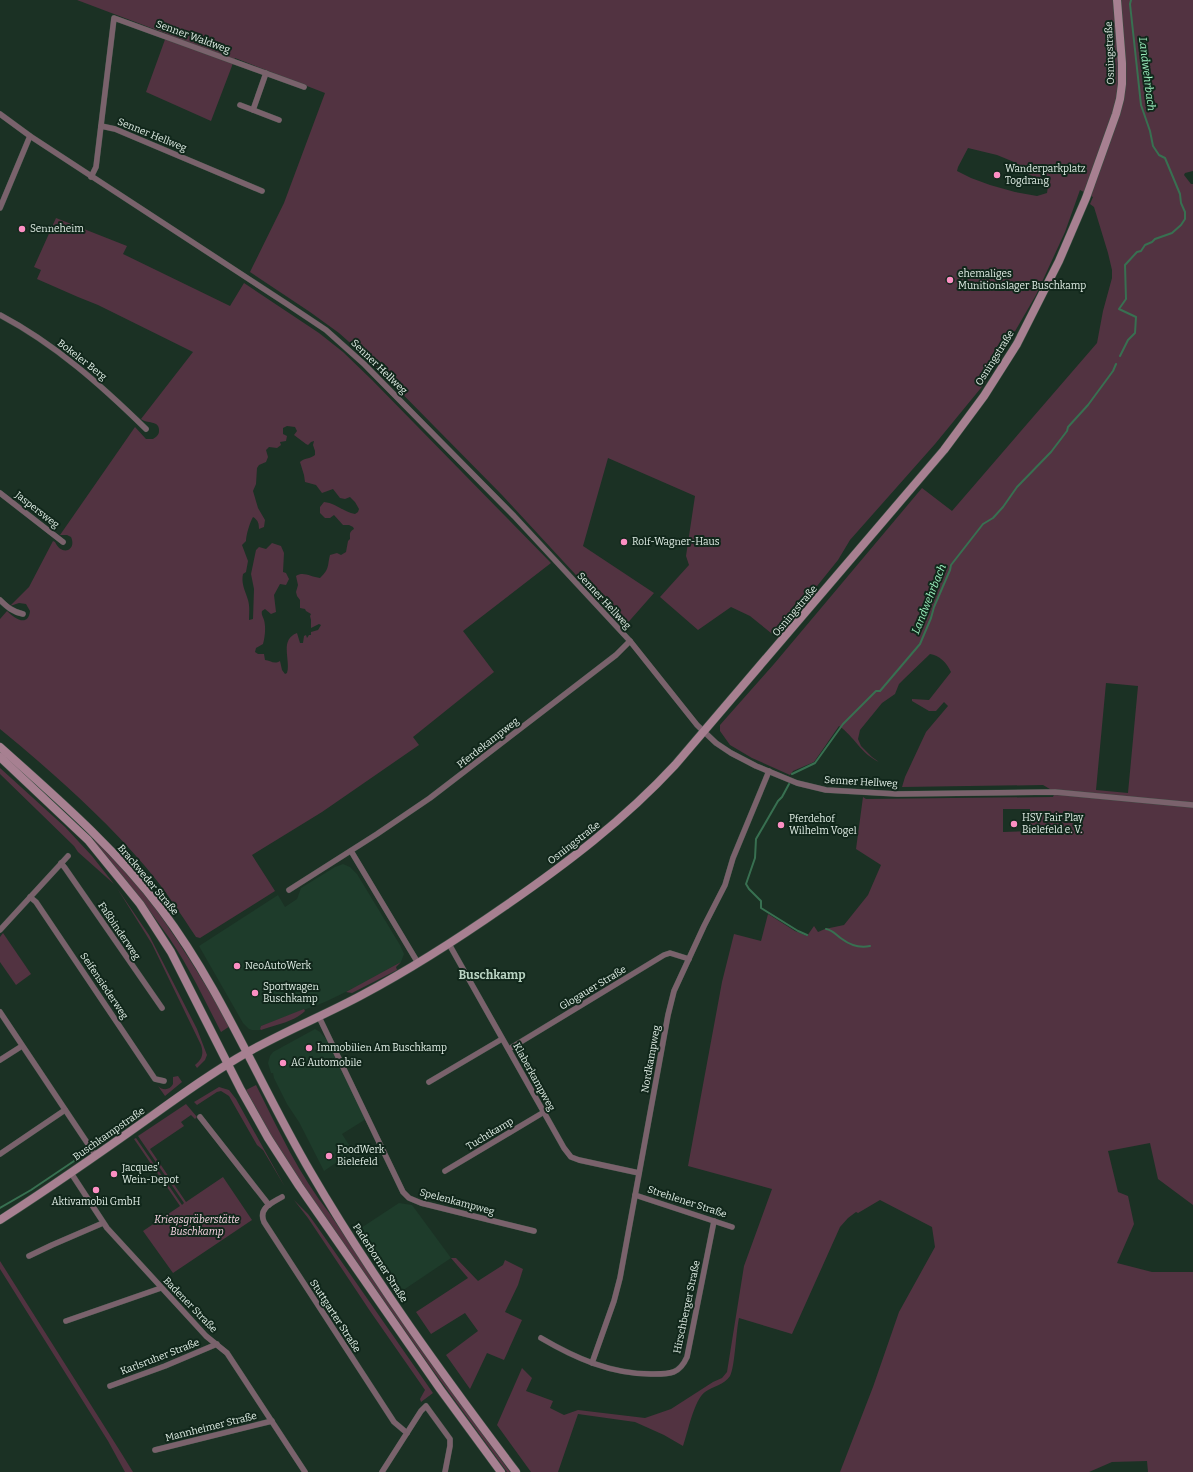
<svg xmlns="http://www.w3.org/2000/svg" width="1193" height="1472" font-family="Bitter,serif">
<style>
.built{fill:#1e3c2b}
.green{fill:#523341;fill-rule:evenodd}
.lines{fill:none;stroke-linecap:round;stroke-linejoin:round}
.stream{stroke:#387051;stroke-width:2}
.street-casing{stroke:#3b4f43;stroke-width:6}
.secondary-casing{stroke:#3b4f43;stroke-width:9}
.street{stroke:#7a626c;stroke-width:5.5}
.secondary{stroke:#a78091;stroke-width:8}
.poi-dot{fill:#fc8fc3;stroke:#11271b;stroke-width:1.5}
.labels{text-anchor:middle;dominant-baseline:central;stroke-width:4;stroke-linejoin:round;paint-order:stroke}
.street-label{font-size:10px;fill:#e1eee6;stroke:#11271b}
.poi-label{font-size:10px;fill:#e1eee6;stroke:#11271b;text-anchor:start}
.park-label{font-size:10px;font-style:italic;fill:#f9d6e4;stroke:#11271b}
.water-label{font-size:11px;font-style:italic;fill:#9bf0be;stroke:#11271b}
.quarter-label{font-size:12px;font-weight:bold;fill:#b9d3c2;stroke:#11271b}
</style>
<rect width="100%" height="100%" fill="#1b3124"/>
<g class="built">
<path d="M343 864 350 867 357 874 400 945 404 954 401 962 356 987 325 1002 261 1026 260 1030H252L249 1029 243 1023 199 946 278 895 285 907 297 899 301 888 335 867Z"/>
<path d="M315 1029 320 1032 326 1039 366 1119 342 1134 353 1151 324 1171 299 1122 287 1104 274 1078 273 1073H271L268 1063 270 1056 273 1052Z"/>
<path d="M399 1203 412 1205 451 1258 402 1291 361 1228Z"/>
</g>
<g class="green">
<path d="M77 0H1193V171L1185 173 1184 175 1191 184H1193V1205L1158 1179 1150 1143 1108 1151 1118 1192 1128 1196 1134 1224 1117 1263 1152 1272H1193V1472H1148L1147 1461 1112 1462 1089 1472H840L873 1387 899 1312 935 1247 932 1227 880 1200 858 1213 856 1212 848 1218 840 1227 792 1334 739 1318C736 1331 735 1367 730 1376 724 1385 713 1386 705 1392 694 1400 688 1432 683 1446L664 1435 635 1422 578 1414 558 1472H531L497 1425 522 1368 532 1378 526 1391 553 1401 550 1408 564 1415 578 1410 645 1418 671 1409 713 1382 722 1378 727 1372 744 1266 772 1189 688 1166 722 982 734 934 761 941 768 914 795 931 807 936 814 926 818 932 825 929 844 925 868 895 881 865 856 849 863 797 866 799 1053 797 1055 792 1043 785 902 787 905 777 926 732 948 706 944 702 936 711H929L912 701V699L929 700 951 672C947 663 939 655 930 654L904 679 899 684 895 694 882 703 860 730 858 739 861 746 872 757 879 762C860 753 855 737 839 726L814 762 793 771 790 775 752 758 730 745 720 731V725L774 664 922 488 952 511 1097 343 1103 311 1112 278V270L1108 253 1094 207 1090 204 1093 197 1080 190 1065 232 1036 295 985 383 935 444 850 540 838 560 776 637 750 616 731 607 698 630 660 597 689 565 686 556 695 496 608 458 583 546 654 593 624 627 502 495 366 357 339 333 310 312 250 272 284 203 325 93 235 58 211 121 146 92 167 34ZM968 148 997 155 1014 162 1012 168 1046 181 1048 186 1047 193 1037 196 1015 192 990 185 971 178 957 171 958 167ZM1106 683 1138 686 1128 793 1096 790ZM1003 809H1030V825H1038L1036 831 1003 832Z"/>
<path d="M56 218 127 246 123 254 230 306 244 283 319 333 343 352 372 380 551 563 463 631 494 672 413 737 419 745 322 812 252 855 275 891 200 938 196 937C180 913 164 888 144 865 101 815 51 771 0 729V619L7 611C14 618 28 628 30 611L26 604 19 603 10 606 29 587 53 541 55 542C62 557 77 550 71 537L67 535H60L135 427 146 439H153C156 437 159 435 159 431 160 420 147 424 141 419L193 352 98 305 78 297 37 279 41 270 34 267ZM287 426 295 427 297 431 294 435 306 444 308 445 311 442 314 441 313 445 315 451V455C310 459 304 458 300 462L304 475 305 482 316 485 322 493 333 489 340 498 345 499 350 497 355 502 359 509 358 512 355 514C343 512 336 503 324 502L320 507V513L325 518H330L334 515 343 525H349L353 527 354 529C349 532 350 534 350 539L348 541 346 552 341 555 337 553 330 555C327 567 330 568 320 578 311 577 303 571 296 576L298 585 296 592 297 596 300 600V608L305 609 306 611 311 614 310 616 311 620V628L319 624 321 625 318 630 311 632V635H309L307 638 306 635 304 636 303 643H300L297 633C279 640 291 660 287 673L285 674 282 670 280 661C274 665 270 660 265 660L264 654H258L255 652 256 648 263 644C265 637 266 627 264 620 263 616 261 615 262 611L265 609 271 614 276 612 274 595 280 584 286 585 289 579 286 573 283 572 284 553 281 546 272 543 266 549 259 547 256 550 251 574 254 589 253 619 249 620C249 613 250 607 248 600 245 590 241 584 243 574L246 572 248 561 242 545 246 541C246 535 250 522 253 517 258 520 259 523 259 529L264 527 265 520 258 508 253 491 256 484 257 468 259 465 266 462 268 457 266 450 269 447 277 448 281 445 280 442 286 441 287 436 283 434V428Z"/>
<path d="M0 768 65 827 92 856 114 884 78 852 74 846 0 774Z"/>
<path d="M95 840C117 863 139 886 158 912 184 949 207 987 230 1026L221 1032C203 997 186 960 162 928 141 898 117 869 94 841Z"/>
<path d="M117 888 149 935 197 1029 207 1055 205 1060 197 1068 195 1065C202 1059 204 1054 201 1045L152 944Z"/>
<path d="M3 933 31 974 16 985 0 962V937Z"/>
<path d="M401 962 396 967 397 970 352 993 346 992Z"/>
<path d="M304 1009 305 1011C294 1022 275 1025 261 1030L260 1029 261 1026Z"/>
<path d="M178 1076 182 1082 165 1096 158 1086C163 1091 170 1090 173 1084V1077Z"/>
<path d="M256 1085C278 1129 299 1175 330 1214L402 1322 510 1472H507L429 1365 305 1188 269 1132 246 1090Z"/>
<path d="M219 1087 229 1090 236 1099 285 1187 263 1150 257 1145 229 1096 221 1091 217 1092 197 1105 194 1102Z"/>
<path d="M186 1104 197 1117 195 1119 191 1115 181 1122 184 1126 150 1149 186 1202 223 1177 252 1220 173 1273 143 1231 180 1206 134 1139 136 1138 182 1205 184 1203 138 1136Z"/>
<path d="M294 1200 308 1214 316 1225 433 1393 421 1402 420 1399 425 1390 370 1311 308 1218Z"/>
<path d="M451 1258H456L478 1281 503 1265 505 1260 523 1269 518 1285 505 1312 522 1320 504 1360 487 1353 470 1389 446 1355 478 1331 465 1313 431 1334 416 1312 468 1278Z"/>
<path d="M0 1261 120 1451 133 1472H125L108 1441 0 1269Z"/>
</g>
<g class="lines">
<g class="stream">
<path d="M1120 356 1128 340 1135 333 1136 317 1119 309 1126 299 1125 265 1137 252 1141 251 1145 245 1152 242 1155 239 1172 233 1181 225 1185 219V212L1181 203 1180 194 1165 158 1159 155 1153 146 1150 131 1141 105 1130 4 1131 0"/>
<path d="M792 774 815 763 843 724 876 691H880L920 644 931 618 934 607 950 570 951 565 983 524 993 518 1003 507 1017 487 1051 452 1067 431 1068 427 1088 405 1113 371 1116 364"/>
<path d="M789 784 782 797 778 801 756 839 755 858 746 884 749 889 761 901V908L798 931 807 935"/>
<path d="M826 929C833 930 836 935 842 939 850 945 860 948 870 946"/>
<path d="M0 1208 31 1190 83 1155"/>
</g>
<defs>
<g id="street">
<path d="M240 105 279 120"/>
<path d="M253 110 266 73"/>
<path d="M0 114 30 136 287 304 326 330 364 364 514 516 630 641 697 725 716 743 731 753 756 766 797 783 826 790 897 794 1055 792 1193 805"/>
<path d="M101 126 115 129 262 191"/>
<path d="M91 177 96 167 114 18 304 87"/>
<path d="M0 208 30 136"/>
<path d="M0 315C55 344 101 385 146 429"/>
<path d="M0 493 63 542"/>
<path d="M0 600C7 607 13 612 23 614"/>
<path d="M351 851 418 963"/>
<path d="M61 863 65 868 162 1008"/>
<path d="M289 890 377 834 430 798 616 655 630 641"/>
<path d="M30 897 36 902 155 1079 164 1081"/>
<path d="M0 930 68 856"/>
<path d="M449 944 564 1148 571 1157 579 1160 639 1173"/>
<path d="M0 1012 96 1156"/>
<path d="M319 1017 403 1192 409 1198 421 1203 534 1231"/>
<path d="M509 1049 664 955 670 953 689 959"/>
<path d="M0 1060 22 1046"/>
<path d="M429 1082 502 1039"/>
<path d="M200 1117 269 1205"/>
<path d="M0 1154 65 1110"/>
<path d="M445 1171 544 1112"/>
<path d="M71 1173 107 1228 206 1336 227 1353 305 1472"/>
<path d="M635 1195 732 1227"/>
<path d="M282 1197C272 1203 258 1208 264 1222L394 1422 407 1433"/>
<path d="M29 1256 52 1245 103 1223"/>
<path d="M66 1321 161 1288"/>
<path d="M541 1338C575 1358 611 1374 651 1374 669 1374 679 1375 687 1357L714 1221"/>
<path d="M592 1363 614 1301 620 1278 668 1015 674 991 704 926 725 885 733 858 769 771"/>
<path d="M110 1386 165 1366 217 1344"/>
<path d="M155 1450 272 1421"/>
<path d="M382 1472 421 1411 426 1406 450 1439V1446L445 1472"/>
</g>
<g id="secondary">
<path d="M0 747C57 798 115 848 161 909 222 990 259 1084 310 1171 371 1276 443 1375 516 1472"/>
<path d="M0 757 88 840 140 904 171 952 241 1090 268 1138 299 1186 440 1389 501 1472"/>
<path d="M0 1220C51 1187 100 1153 149 1118 181 1095 214 1071 248 1052 285 1031 325 1015 362 995 411 969 459 938 505 906 566 864 624 820 675 765L944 450 984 396 1017 344 1059 261 1086 198 1116 114 1120 99 1122 84V63L1117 0"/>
</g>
</defs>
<use href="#street" class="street-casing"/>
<use href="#secondary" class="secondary-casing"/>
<use href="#street" class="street"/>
<use href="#secondary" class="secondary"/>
</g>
<g class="poi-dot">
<circle cx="997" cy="175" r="4"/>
<circle cx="22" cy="229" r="4"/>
<circle cx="950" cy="280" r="4"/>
<circle cx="624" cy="542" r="4"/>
<circle cx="1014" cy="824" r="4"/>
<circle cx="781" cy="825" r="4"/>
<circle cx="237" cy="966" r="4"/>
<circle cx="255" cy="993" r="4"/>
<circle cx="309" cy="1048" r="4"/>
<circle cx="283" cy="1063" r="4"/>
<circle cx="329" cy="1156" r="4"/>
<circle cx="114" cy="1174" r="4"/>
<circle cx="96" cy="1190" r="4"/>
</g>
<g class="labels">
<g class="street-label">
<text transform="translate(193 37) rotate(20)">Senner Waldweg</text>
<text transform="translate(1110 53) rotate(-92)">Osningstraße</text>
<text transform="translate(152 135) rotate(22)">Senner Hellweg</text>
<text transform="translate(995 358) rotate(-58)">Osningstraße</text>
<text transform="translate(82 360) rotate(38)">Bokeler Berg</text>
<text transform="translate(379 367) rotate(44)">Senner Hellweg</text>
<text transform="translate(37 510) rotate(38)">Jaspersweg</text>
<text transform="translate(604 601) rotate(47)">Senner Hellweg</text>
<text transform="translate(795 611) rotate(-50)">Osningstraße</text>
<text transform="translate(488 743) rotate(-38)">Pferdekampweg</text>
<text transform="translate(861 782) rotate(3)">Senner Hellweg</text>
<text transform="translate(574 843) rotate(-38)">Osningstraße</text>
<text transform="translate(148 880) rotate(50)">Brackweder Straße</text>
<text transform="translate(119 931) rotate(56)">Faßbinderweg</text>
<text transform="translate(104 986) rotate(56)">Seifensiederweg</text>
<text transform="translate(593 988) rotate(-31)">Glogauer Straße</text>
<text transform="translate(651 1059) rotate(-80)">Nordkampweg</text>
<text transform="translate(534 1077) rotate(61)">Klaberkampweg</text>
<text transform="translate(109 1134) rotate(-35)">Buschkampstraße</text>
<text transform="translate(490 1134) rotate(-31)">Tuchtkamp</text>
<text transform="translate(457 1202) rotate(15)">Spelenkampweg</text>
<text transform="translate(687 1202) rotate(18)">Strehlener Straße</text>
<text transform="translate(380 1263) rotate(57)">Paderborner Straße</text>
<text transform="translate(190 1305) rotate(46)">Badener Straße</text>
<text transform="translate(687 1307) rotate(-78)">Hirschberger Straße</text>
<text transform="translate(335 1316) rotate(57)">Stuttgarter Straße</text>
<text transform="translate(160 1357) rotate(-21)">Karlsruher Straße</text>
<text transform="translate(211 1427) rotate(-14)">Mannheimer Straße</text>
</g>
<g class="poi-label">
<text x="1005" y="169">Wanderparkplatz<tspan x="1005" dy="12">Togdrang</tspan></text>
<text x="30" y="229">Senneheim</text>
<text x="958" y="274">ehemaliges<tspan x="958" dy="12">Munitionslager Buschkamp</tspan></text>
<text x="632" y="542">Rolf-Wagner-Haus</text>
<text x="1022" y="818">HSV Fair Play<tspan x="1022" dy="12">Bielefeld e. V.</tspan></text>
<text x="789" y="819">Pferdehof<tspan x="789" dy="12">Wilhelm Vogel</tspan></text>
<text x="245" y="966">NeoAutoWerk</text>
<text x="263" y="987">Sportwagen<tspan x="263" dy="12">Buschkamp</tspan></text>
<text x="317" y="1048">Immobilien Am Buschkamp</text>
<text x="291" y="1063">AG Automobile</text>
<text x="337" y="1150">FoodWerk<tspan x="337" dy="12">Bielefeld</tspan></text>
<text x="122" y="1168">Jacques'<tspan x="122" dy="12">Wein-Depot</tspan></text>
<text x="96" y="1202" text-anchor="middle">Aktivamobil GmbH</text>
</g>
<g class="park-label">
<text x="197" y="1220">Kriegsgräberstätte<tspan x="197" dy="12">Buschkamp</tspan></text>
</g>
<g class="water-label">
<text transform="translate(1147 74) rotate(83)">Landwehrbach</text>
<text transform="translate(929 599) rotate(-68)">Landwehrbach</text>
</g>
<g class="quarter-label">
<text x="492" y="975">Buschkamp</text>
</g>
</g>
</svg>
